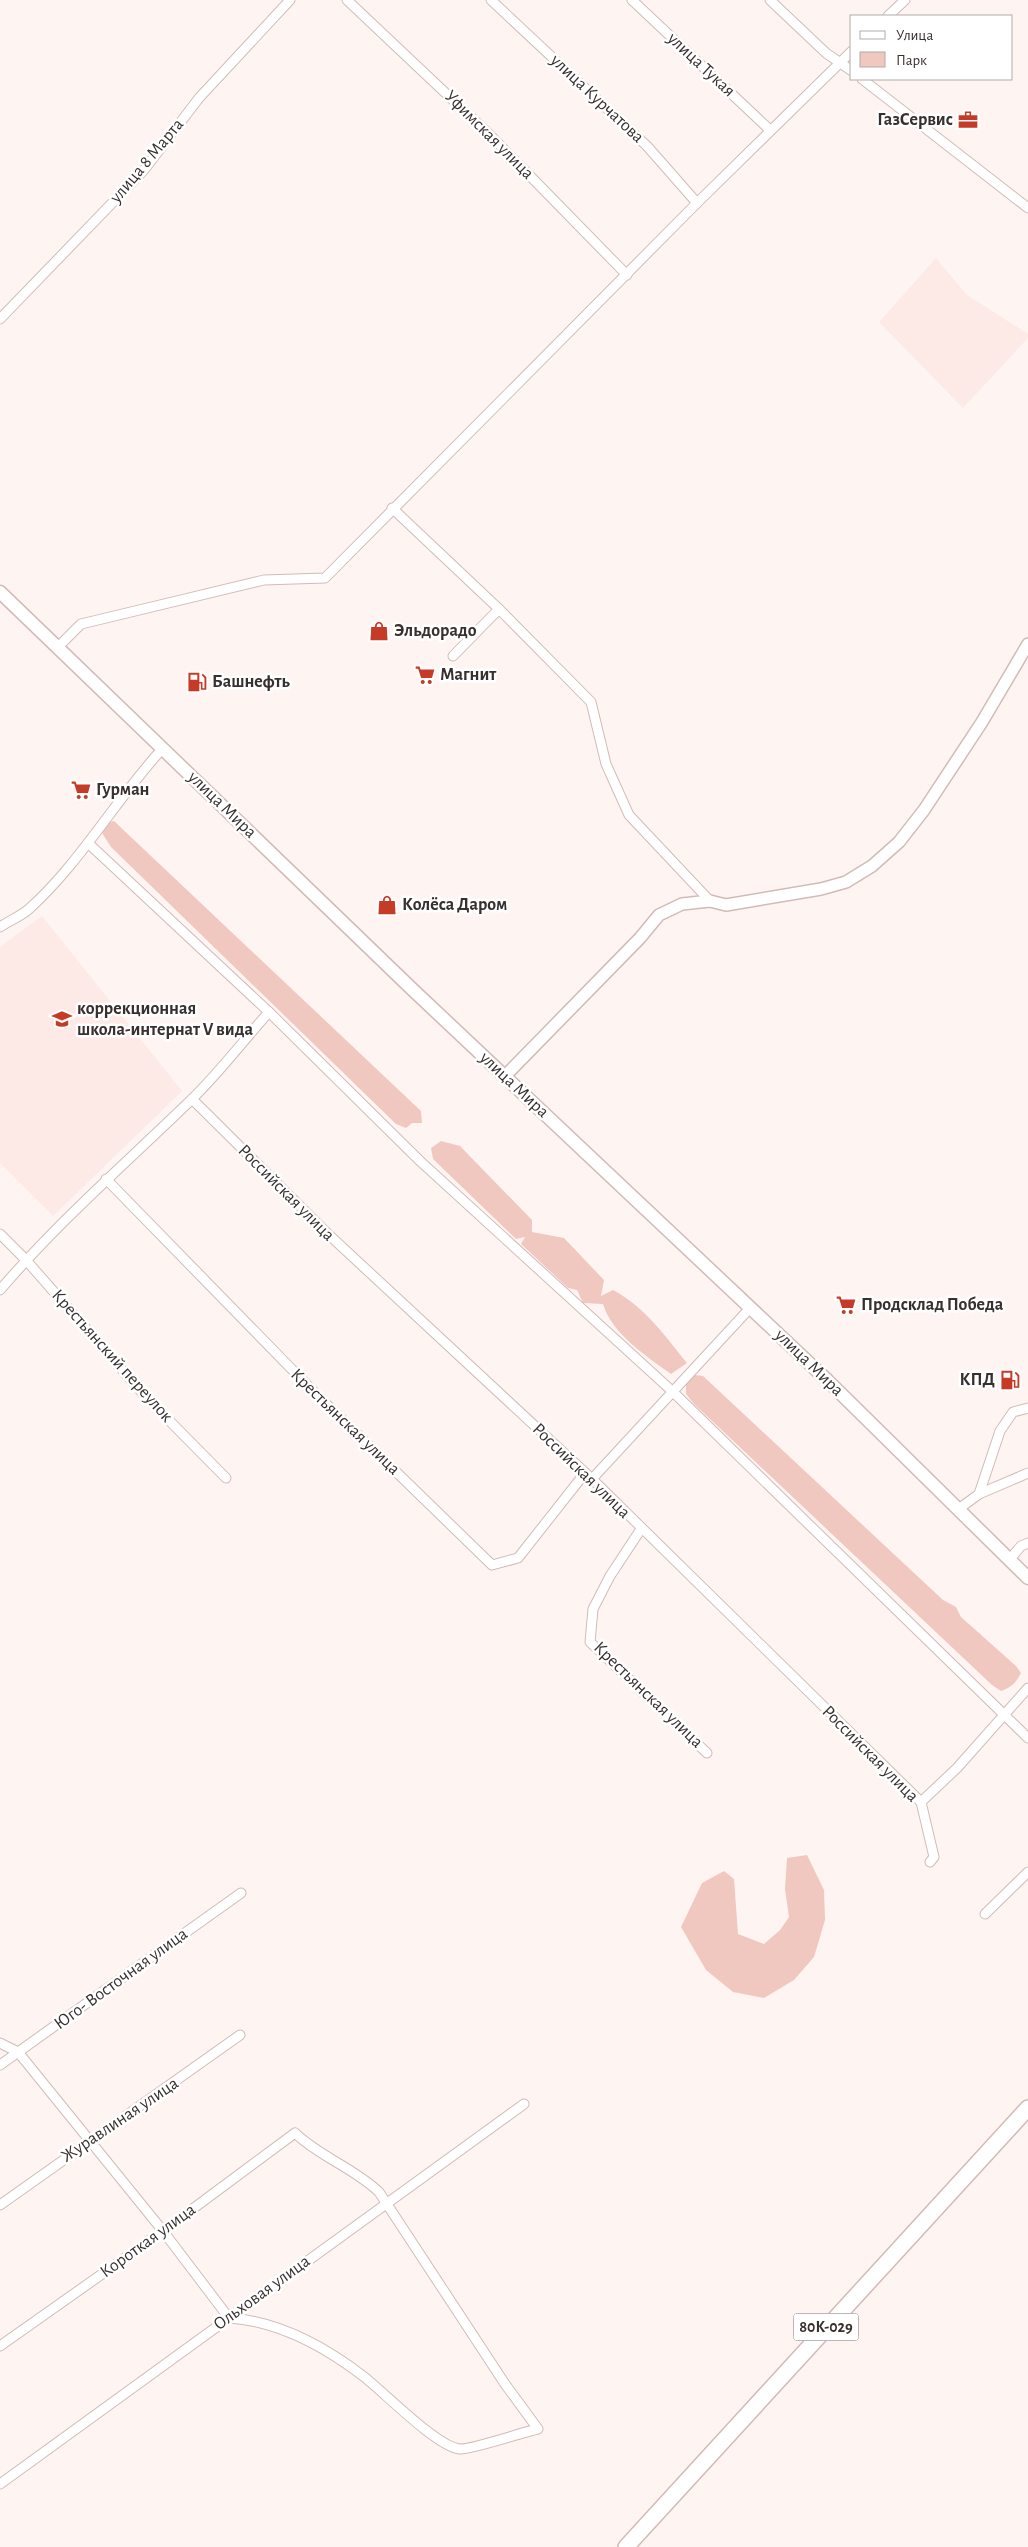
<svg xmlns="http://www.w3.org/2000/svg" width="1028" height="2547" font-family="'Alegreya Sans',sans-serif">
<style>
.built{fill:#fde9e6}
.green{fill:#f1c8c0}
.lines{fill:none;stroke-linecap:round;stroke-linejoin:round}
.minor-casing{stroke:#d2bbb7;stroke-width:11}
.tertiary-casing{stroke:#d2bbb7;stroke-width:14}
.secondary-casing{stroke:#d2bbb7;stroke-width:15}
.primary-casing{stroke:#d2bbb7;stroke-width:18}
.minor{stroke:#fff;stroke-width:9}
.tertiary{stroke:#fff;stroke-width:11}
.secondary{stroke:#fff;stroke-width:12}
.primary{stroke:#fff;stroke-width:15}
.labels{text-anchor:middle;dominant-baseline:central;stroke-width:5;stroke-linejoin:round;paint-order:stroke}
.shield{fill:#fff;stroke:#746e6d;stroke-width:1}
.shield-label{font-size:16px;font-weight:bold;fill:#38302e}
.street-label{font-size:18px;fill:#38302e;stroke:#fff}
.poi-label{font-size:18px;font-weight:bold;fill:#38302e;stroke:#fff;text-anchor:start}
</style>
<rect width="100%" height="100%" fill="#fef5f3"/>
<g class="built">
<path d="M936 258 967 295 1028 334V338L963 408 879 322Z"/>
<path d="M42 916 182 1091 53 1216 0 1163V947Z"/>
</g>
<g class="green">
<path d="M114 821 421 1111 422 1123H412L406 1128 396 1124 111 847 102 833 106 823Z"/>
<path d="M441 1141 460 1146 532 1220V1232L564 1238 604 1280 601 1296 613 1290C645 1307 665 1336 687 1363L671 1374C646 1356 612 1334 603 1304L583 1303 577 1290 568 1288 521 1244 525 1237 516 1239 433 1159 431 1148Z"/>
<path d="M695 1375 703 1376 943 1600 956 1607 961 1617 1016 1666 1021 1673C1016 1683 1011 1688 1001 1691L992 1685 694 1404 686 1394V1383Z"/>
<path d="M807 1855 824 1890 825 1920 814 1957 794 1980 764 1998 733 1992 706 1970 681 1927 702 1883 724 1871 734 1879 738 1934 764 1944 780 1930 789 1917 785 1889 787 1858Z"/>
</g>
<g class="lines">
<defs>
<g id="minor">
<path d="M347 0 491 136 627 275"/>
<path d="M491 0 647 146 697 203"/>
<path d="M632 0 770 130"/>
<path d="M770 0 826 53 852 71"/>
<path d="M888 16 905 0"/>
<path d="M862 79 1028 208"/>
<path d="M0 319 144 170 199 98 290 0"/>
<path d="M392 508 499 609 453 656"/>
<path d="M499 609 591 702 606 764 629 815 710 901"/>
<path d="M58 647 81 624 264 580 325 578 697 203 852 51"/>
<path d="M88 843 269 1012 420 1161 672 1391 1028 1738"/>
<path d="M0 927C9 921 21 916 29 909 81 862 116 799 163 748"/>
<path d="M192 1099 327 1233 592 1479 921 1802 934 1857 930 1862"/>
<path d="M106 1179 316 1394 492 1565 518 1558 585 1473"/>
<path d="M0 1234 26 1260 145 1396 226 1478"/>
<path d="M0 1290C59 1221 126 1163 191 1100 219 1073 243 1041 269 1012"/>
<path d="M592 1479 751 1307"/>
<path d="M979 1494 1028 1473"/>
<path d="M960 1508 979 1494 1000 1431 1013 1412 1028 1408"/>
<path d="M641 1529 610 1576 593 1609 590 1642 707 1753"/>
<path d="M1010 1559 1021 1546 1028 1543"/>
<path d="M921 1802 957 1768 1028 1688"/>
<path d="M985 1914 1028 1872"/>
<path d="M0 2043 18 2052 163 2231 229 2318C277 2321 325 2347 363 2376 384 2392 437 2447 460 2449 471 2450 523 2432 538 2429L505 2384 379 2192C354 2168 320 2157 295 2133L163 2231 0 2346"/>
<path d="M0 2065 241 1893"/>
<path d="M0 2205 240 2035"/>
<path d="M0 2484 524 2104"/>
</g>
<path id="tertiary" d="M505 1076 640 938 659 915 682 904 710 901 726 905 821 889 846 882 872 866 899 842 924 810 982 722 1028 644"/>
<path id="secondary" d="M0 592 413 990 827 1380 1028 1578"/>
<path id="primary" d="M626 2547 1028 2108"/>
</defs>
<use href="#minor" class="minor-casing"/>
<use href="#tertiary" class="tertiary-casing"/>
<use href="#secondary" class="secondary-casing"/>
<use href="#primary" class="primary-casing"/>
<use href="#minor" class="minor"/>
<use href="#tertiary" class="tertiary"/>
<use href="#secondary" class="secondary"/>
<use href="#primary" class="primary"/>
</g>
<defs>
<symbol id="office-bare" viewBox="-9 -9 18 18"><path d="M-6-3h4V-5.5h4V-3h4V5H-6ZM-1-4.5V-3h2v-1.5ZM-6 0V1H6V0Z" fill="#c63a28" stroke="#fff" stroke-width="2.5" paint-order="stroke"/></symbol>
<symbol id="shop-bare" viewBox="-9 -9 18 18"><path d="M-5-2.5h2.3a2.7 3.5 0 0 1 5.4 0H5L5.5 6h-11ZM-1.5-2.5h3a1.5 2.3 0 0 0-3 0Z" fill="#c63a28" stroke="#fff" stroke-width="2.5" paint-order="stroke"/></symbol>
<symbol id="supermarket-bare" viewBox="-9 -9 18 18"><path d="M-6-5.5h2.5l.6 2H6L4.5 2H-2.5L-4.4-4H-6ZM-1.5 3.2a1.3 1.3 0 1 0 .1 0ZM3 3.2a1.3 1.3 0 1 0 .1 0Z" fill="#c63a28" stroke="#fff" stroke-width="2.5" paint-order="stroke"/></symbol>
<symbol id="fuel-bare" viewBox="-9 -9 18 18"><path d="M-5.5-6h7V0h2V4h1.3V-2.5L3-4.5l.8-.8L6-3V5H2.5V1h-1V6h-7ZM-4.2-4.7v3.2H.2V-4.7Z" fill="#c63a28" stroke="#fff" stroke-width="2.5" paint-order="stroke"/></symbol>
<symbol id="school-bare" viewBox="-9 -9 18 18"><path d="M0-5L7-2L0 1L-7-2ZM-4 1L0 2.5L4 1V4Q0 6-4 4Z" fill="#c63a28" stroke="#fff" stroke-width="2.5" paint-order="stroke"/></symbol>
</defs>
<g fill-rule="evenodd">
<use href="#office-bare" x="954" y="106" width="28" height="28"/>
<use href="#shop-bare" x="365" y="617" width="28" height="28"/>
<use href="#supermarket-bare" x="411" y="661" width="28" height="28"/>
<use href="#fuel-bare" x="183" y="668" width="28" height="28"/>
<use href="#supermarket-bare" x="67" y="776" width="28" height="28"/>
<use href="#shop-bare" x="373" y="891" width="28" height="28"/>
<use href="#school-bare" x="48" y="1005" width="28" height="28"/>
<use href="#supermarket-bare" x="832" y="1291" width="28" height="28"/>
<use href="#fuel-bare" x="996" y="1366" width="28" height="28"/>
</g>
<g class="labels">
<rect class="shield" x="793.5" y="2313.5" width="65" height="27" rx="4"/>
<g class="shield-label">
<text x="826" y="2327">80К-029</text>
</g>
<g class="street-label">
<text transform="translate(701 65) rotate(43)">улица Тукая</text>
<text transform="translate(597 99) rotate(43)">улица Курчатова</text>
<text transform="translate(489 135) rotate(45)">Уфимская улица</text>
<text transform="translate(147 161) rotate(-50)">улица 8 Марта</text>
<text transform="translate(222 805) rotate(44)">улица Мира</text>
<text transform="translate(514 1085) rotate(43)">улица Мира</text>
<text transform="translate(286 1193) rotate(45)">Российская улица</text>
<text transform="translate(112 1356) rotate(48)">Крестьянский переулок</text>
<text transform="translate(809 1363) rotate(44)">улица Мира</text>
<text transform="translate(345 1422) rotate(44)">Крестьянская улица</text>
<text transform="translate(581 1471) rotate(44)">Российская улица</text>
<text transform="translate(648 1695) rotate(44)">Крестьянская улица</text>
<text transform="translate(870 1754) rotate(45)">Российская улица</text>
<text transform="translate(121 1979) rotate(-36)">Юго- Восточная улица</text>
<text transform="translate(120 2120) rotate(-34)">Журавлиная улица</text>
<text transform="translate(148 2241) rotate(-36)">Короткая улица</text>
<text transform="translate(262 2293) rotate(-36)">Ольховая улица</text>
</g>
<g class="poi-label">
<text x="953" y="120" text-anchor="end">ГазСервис</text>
<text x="394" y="631">Эльдорадо</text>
<text x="440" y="675">Магнит</text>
<text x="212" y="682">Башнефть</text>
<text x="96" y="790">Гурман</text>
<text x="402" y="905">Колёса Даром</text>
<text x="77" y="1009">коррекционная<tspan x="77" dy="21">школа-интернат V вида</tspan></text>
<text x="861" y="1305">Продсклад Победа</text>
<text x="995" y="1380" text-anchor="end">КПД</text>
</g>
</g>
<rect x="850" y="15" width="162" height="65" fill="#ffffff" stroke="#afacab"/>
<rect x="860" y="31" width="25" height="8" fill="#ffffff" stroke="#afacab"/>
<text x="896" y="40" font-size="15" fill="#38302e">Улица</text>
<rect x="860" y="52" width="25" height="15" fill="#f1c8c0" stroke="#afacab"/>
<text x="896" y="65" font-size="15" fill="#38302e">Парк</text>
</svg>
